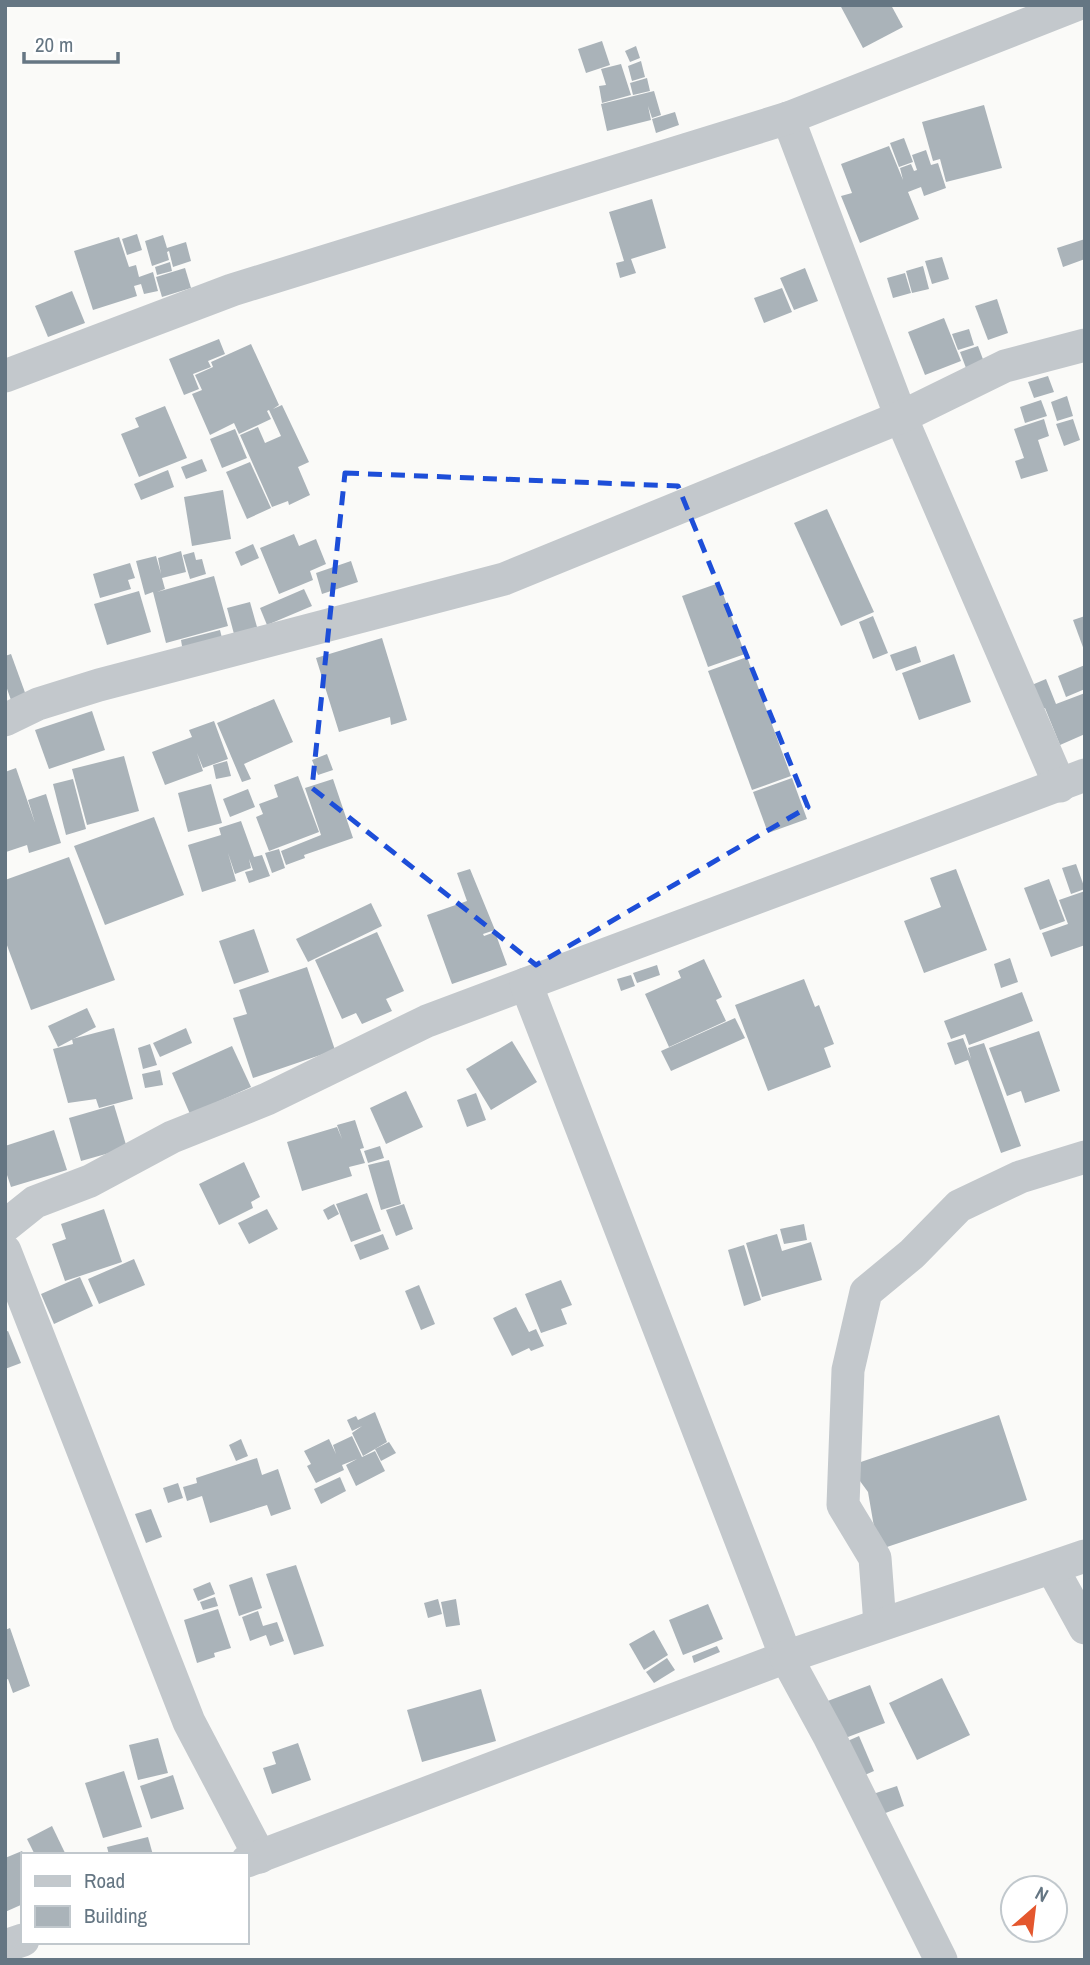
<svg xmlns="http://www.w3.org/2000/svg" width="1090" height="1965" font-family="'Archivo Narrow',sans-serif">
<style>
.building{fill:#aab3b9}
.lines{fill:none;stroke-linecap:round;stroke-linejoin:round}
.minor{stroke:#c3c8cc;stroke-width:33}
.marked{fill:none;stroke:#1d4ed8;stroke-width:5;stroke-dasharray:14 9;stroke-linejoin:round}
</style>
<rect width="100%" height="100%" fill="#fafaf8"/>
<g class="building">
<path d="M840 5H891L903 27 863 48Z"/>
<path d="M602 41 610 65 586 73 578 49Z"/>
<path d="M636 46 640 58 630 62 625 51Z"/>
<path d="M641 61 645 77 632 81 628 66Z"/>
<path d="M621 64 631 95 602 103 599 86 606 85 601 69Z"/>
<path d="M647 78 650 91 633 95 630 83Z"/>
<path d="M654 91 661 115 652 118 648 106 651 120 607 131 601 104Z"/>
<path d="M984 105 1002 168 946 182 940 159 933 161 922 122Z"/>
<path d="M675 112 679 125 656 133 652 119Z"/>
<path d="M904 138 913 162 899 167 890 143Z"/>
<path d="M889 146 903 180 900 168 911 164 914 171 917 170 912 155 926 150 931 165 938 163 946 188 924 196 921 187 908 192 919 219 860 243 841 196 852 193 841 164Z"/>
<path d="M652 199 666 248 631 259 636 273 620 278 616 263 624 261 609 212Z"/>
<path d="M137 234 142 250 127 255 122 239Z"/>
<path d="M163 235 167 248 186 242 191 261 173 267 169 251 167 252 169 260 152 266 145 241Z"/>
<path d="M119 237 129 267 136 265 139 277 153 272 158 291 144 294 141 284 134 286 137 296 93 310 74 251Z"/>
<path d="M1085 239V259L1063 267 1057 248Z"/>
<path d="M942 257 949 279 932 284 925 261Z"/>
<path d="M170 262 172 271 157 275 155 267Z"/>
<path d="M923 266 929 289 912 293 906 271Z"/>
<path d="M185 268 191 288 162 297 156 277Z"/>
<path d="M805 268 818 301 794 310 780 278Z"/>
<path d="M905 273 911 293 893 298 887 278Z"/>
<path d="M782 288 792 312 764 323 754 298Z"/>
<path d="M72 291 85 323 48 337 35 306Z"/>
<path d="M997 299 1008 333 988 340 975 306Z"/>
<path d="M944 318 961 361 925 375 908 332Z"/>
<path d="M969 329 974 345 958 350 952 334Z"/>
<path d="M219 339 225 354 208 361 211 367 193 374 199 389 184 395 169 359Z"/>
<path d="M251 344 279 405 273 409 282 405 309 462 298 467 310 495 289 505 288 501 272 507 240 435 258 427 265 443 281 436 269 410 267 411 271 419 239 434 234 423 210 435 192 394 202 390 195 375 213 367 211 362Z"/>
<path d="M978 346 984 362 966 368 960 352Z"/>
<path d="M1048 376 1054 392 1034 398 1028 382Z"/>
<path d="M1067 396 1073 416 1057 421 1051 402Z"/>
<path d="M1041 400 1047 416 1025 423 1020 407Z"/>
<path d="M165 406 187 458 139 477 121 434 139 427 135 418Z"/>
<path d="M1044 419 1049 436 1038 440 1048 471 1021 479 1015 461 1024 458 1014 429Z"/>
<path d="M1073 419 1080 440 1064 446 1056 424Z"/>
<path d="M235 429 247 458 222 468 210 439Z"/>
<path d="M202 459 207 471 186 479 181 467Z"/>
<path d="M250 462 271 508 247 519 226 472Z"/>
<path d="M168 470 174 487 141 500 134 484Z"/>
<path d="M223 490 231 539 192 546 184 497Z"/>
<path d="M827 509 874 612 841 626 794 523Z"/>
<path d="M294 534 299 546 316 539 326 564 310 571 313 580 279 594 260 548Z"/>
<path d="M253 544 259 558 241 566 235 552Z"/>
<path d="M181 551 186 572 162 578 165 589 157 592 214 576 228 626 166 643 153 592 145 595 136 561 156 556 161 574 158 558Z"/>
<path d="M194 552 196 560 202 559 206 574 190 579 183 555Z"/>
<path d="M351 561 358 582 322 594 316 573Z"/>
<path d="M130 563 135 578 128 580 131 589 100 598 93 574Z"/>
<path d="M719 583 745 654 708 667 682 596Z"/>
<path d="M304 589 312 606 267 625 260 608Z"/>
<path d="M139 591 151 632 107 645 94 604Z"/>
<path d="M250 602 257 627 234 634 227 608Z"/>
<path d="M873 616 888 653 873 659 859 622Z"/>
<path d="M1085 616V650H1084L1073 620Z"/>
<path d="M220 630 224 646H182L181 640Z"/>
<path d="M382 638 407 720 391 725 390 717 339 732 316 658Z"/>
<path d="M916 646 921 662 896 671 890 655Z"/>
<path d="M11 654 27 698 12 703 5 683V656Z"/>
<path d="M954 654 971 702 919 720 902 673Z"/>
<path d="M747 657 791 776 752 790 708 671Z"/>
<path d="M1085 665V689L1066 697 1058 676Z"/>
<path d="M1046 679 1056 704 1085 693V734L1060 745 1045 708 1036 711 1027 687Z"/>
<path d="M274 699 293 742 244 764 251 779 242 782 217 723Z"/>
<path d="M92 711 105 750 49 769 35 730Z"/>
<path d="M214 721 228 759 203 768 197 753 203 771 165 785 152 752 192 737 189 730Z"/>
<path d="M327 754 333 770 318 775 312 760Z"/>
<path d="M124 756 139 811 87 825 72 769Z"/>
<path d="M227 761 231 776 216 779 213 765Z"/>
<path d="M16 768 35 823 28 800 46 794 61 843 29 853 27 845 6 852 5 772Z"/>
<path d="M298 776 319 832 269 851 256 817 263 814 259 804 278 797 274 785Z"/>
<path d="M792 778 807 819 768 833 753 792Z"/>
<path d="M73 779 86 829 66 835 53 784Z"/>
<path d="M333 779 353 838 304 855 305 858 286 865 281 851 321 835 305 788Z"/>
<path d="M211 784 222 823 188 832 178 793Z"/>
<path d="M248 789 255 807 230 817 223 799Z"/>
<path d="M154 817 184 895 105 925 74 846Z"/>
<path d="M241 821 254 857 262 855 270 876 249 883 245 872 253 870 249 859 251 868 235 874 228 853 236 881 202 892 188 845 221 835 219 828Z"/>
<path d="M279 849 285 868 272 873 265 853Z"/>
<path d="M69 857 115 980 31 1010 5 940V880Z"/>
<path d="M1076 864 1085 889 1071 894 1062 868Z"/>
<path d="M470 869 495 930 483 934 484 936 495 932 507 965 452 984 427 915 467 901 457 873Z"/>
<path d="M956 869 987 950 924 973 904 921 941 907 930 878Z"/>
<path d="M1049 879 1065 921 1040 930 1024 888Z"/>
<path d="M1085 891V945L1051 957 1042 933 1068 924 1059 900Z"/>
<path d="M371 903 382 926 308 962 296 939Z"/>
<path d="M254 929 269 972 234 984 219 941Z"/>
<path d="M377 932 404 991 386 999 392 1011 362 1024 356 1013 342 1019 315 960Z"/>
<path d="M1010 958 1018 982 1001 988 994 964Z"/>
<path d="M704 959 722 997 716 1000 726 1021 669 1047 645 994 681 978 678 971Z"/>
<path d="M657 965 660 975 637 983 633 973Z"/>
<path d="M307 967 335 1050 253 1078 233 1018 247 1014 239 990Z"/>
<path d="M631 975 635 986 621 991 617 979Z"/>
<path d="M804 979 815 1007 819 1005 834 1044 824 1048 831 1067 768 1091 735 1005Z"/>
<path d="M1022 992 1033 1021 969 1045 965 1034 951 1039 944 1021Z"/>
<path d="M87 1008 96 1027 58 1047 48 1026Z"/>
<path d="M735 1018 745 1038 671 1071 661 1051Z"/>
<path d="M114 1028 133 1099 99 1108 96 1099 68 1103 53 1049 73 1044 72 1039Z"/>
<path d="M186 1028 192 1043 160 1057 153 1043Z"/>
<path d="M1039 1031 1060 1091 1025 1103 1021 1091 1007 1096 989 1048Z"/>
<path d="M963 1038 971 1059 968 1048 984 1043 1021 1146 1001 1153 968 1060 955 1065 947 1043Z"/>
<path d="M512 1041 537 1082 491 1110 466 1069Z"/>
<path d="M150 1044 157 1065 143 1069 138 1048Z"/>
<path d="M232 1046 251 1087 190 1114 172 1073Z"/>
<path d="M160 1070 163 1085 145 1088 142 1074Z"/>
<path d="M406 1091 423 1127 386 1144 370 1108Z"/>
<path d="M476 1093 486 1120 467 1127 457 1100Z"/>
<path d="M114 1105 127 1148 81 1161 69 1118Z"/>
<path d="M355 1120 364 1148 360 1149 365 1163 349 1167 352 1176 302 1191 287 1142 337 1127 342 1139 337 1125Z"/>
<path d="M54 1130 67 1170 11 1187 5 1169V1146Z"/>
<path d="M380 1146 384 1158 368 1163 364 1151Z"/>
<path d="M389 1160 401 1204 381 1210 368 1165Z"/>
<path d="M244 1162 260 1197 251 1202 253 1208 219 1225 199 1184Z"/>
<path d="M367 1193 381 1231 351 1242 336 1204Z"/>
<path d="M334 1204 339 1214 328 1220 323 1210Z"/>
<path d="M404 1204 413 1229 396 1236 386 1210Z"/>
<path d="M104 1209 122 1262 65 1281 52 1244 66 1239 61 1224Z"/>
<path d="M267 1209 278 1229 249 1244 238 1223Z"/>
<path d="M804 1224 807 1240 784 1244 780 1229Z"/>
<path d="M383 1234 389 1249 360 1260 354 1245Z"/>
<path d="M777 1234 782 1251 811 1242 822 1280 762 1297 746 1243Z"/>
<path d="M744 1245 761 1300 744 1306 728 1250Z"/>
<path d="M134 1259 145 1285 99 1304 88 1279Z"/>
<path d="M80 1277 93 1306 54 1324 41 1294Z"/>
<path d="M561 1280 572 1305 561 1309 567 1324 541 1333 525 1294Z"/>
<path d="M419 1285 435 1324 421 1330 405 1291Z"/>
<path d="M516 1307 529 1332 536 1329 544 1346 531 1351 529 1348 512 1356 493 1318Z"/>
<path d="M8 1331 21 1363 5 1369V1332Z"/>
<path d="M375 1412 387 1442 363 1456 352 1433 362 1426 352 1431 347 1420 356 1416 358 1420Z"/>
<path d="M999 1415 1027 1500 878 1550 868 1492 849 1466Z"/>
<path d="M352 1436 362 1457 375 1451 385 1471 356 1486 346 1465 357 1459 342 1465 344 1470 316 1483 307 1466 311 1464 304 1451 329 1439 336 1454 333 1445Z"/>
<path d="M241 1439 248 1456 236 1461 229 1445Z"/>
<path d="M389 1442 396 1453 381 1461 375 1449Z"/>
<path d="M257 1458 262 1475 278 1469 291 1509 271 1516 267 1505 210 1523 202 1496 187 1501 183 1487 197 1483 196 1478Z"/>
<path d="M340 1477 346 1491 321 1504 314 1489Z"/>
<path d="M178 1483 183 1498 168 1503 163 1488Z"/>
<path d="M151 1509 162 1537 146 1543 135 1514Z"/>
<path d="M296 1565 324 1646 294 1655 266 1574Z"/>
<path d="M252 1577 262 1608 239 1616 229 1585Z"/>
<path d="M210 1582 215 1594 198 1601 193 1589Z"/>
<path d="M215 1597 218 1606 203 1610 200 1602Z"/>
<path d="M438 1599 442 1614 428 1618 424 1603Z"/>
<path d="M456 1599 460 1625 446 1627 441 1602Z"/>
<path d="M708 1604 723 1639 683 1655 669 1620Z"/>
<path d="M218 1609 231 1648 214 1653 215 1657 197 1663 184 1620Z"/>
<path d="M258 1611 263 1626 277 1622 284 1641 270 1646 266 1635 250 1641 242 1617Z"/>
<path d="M10 1628 30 1686 13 1693 8 1679 5 1680V1630Z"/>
<path d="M654 1630 668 1655 644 1670 629 1644Z"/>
<path d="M717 1646 720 1652 694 1663 692 1656Z"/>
<path d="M667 1658 675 1670 654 1683 646 1672Z"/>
<path d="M942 1678 970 1735 917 1760 889 1703Z"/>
<path d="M870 1685 885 1723 840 1740 825 1702Z"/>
<path d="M481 1689 496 1741 422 1762 407 1710Z"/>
<path d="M859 1736 874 1771 858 1778 843 1743Z"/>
<path d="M158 1738 168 1773 138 1780 129 1745Z"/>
<path d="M298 1743 311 1780 272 1794 263 1768 276 1764 272 1752Z"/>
<path d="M124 1771 142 1827 103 1838 85 1783Z"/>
<path d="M173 1775 184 1809 151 1819 140 1786Z"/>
<path d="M897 1786 904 1806 875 1817 867 1796Z"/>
<path d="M52 1826 66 1855H35L27 1839Z"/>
<path d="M148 1837 153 1855H109L107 1847Z"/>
<path d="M22 1851 24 1855 23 1904 5 1912V1858Z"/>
</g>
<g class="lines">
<g class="minor">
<path d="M788 118 901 417 1060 786"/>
<path d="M5 376 232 290 788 118 1076 5"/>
<path d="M5 720 38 704 99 685 504 579 901 417 1005 366 1085 345"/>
<path d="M5 1226 35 1202 90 1181 172 1137 267 1099 427 1021 1085 775"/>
<path d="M5 1251 189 1722 260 1857"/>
<path d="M1052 1568 1085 1628"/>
<path d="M880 1624 875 1558 843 1505 848 1370 866 1292 912 1254 959 1206 1020 1177 1085 1157"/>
<path d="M247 1861 786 1657 526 984"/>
<path d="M5 1946 23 1940"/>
<path d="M941 1960 829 1736 786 1657 1085 1556"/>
</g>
</g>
<path class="marked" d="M345 473 678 486 808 807 536 965 312 788Z"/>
<rect width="1090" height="1965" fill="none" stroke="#657683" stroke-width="14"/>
<rect x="21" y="1853" width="228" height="91" fill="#ffffff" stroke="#c1c8cd" stroke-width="2"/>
<rect x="35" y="1876" width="35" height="10" fill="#c3c8cc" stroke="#c1c8cd" stroke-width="2"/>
<text x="84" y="1888" font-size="21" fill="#657683">Road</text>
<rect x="35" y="1906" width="35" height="21" fill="#aab3b9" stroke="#c1c8cd" stroke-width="2"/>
<text x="84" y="1923" font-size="21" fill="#657683">Building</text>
<g transform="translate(1034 1909) rotate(28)"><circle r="33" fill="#ffffff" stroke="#c1c8cd" stroke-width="2"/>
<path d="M0-5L12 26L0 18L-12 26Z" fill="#e4572e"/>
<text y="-10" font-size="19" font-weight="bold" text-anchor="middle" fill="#657683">N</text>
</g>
<path d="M24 52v10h94v-10" fill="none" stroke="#657683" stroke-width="3.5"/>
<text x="35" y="52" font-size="21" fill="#657683" stroke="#ffffff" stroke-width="5" paint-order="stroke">20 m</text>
</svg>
